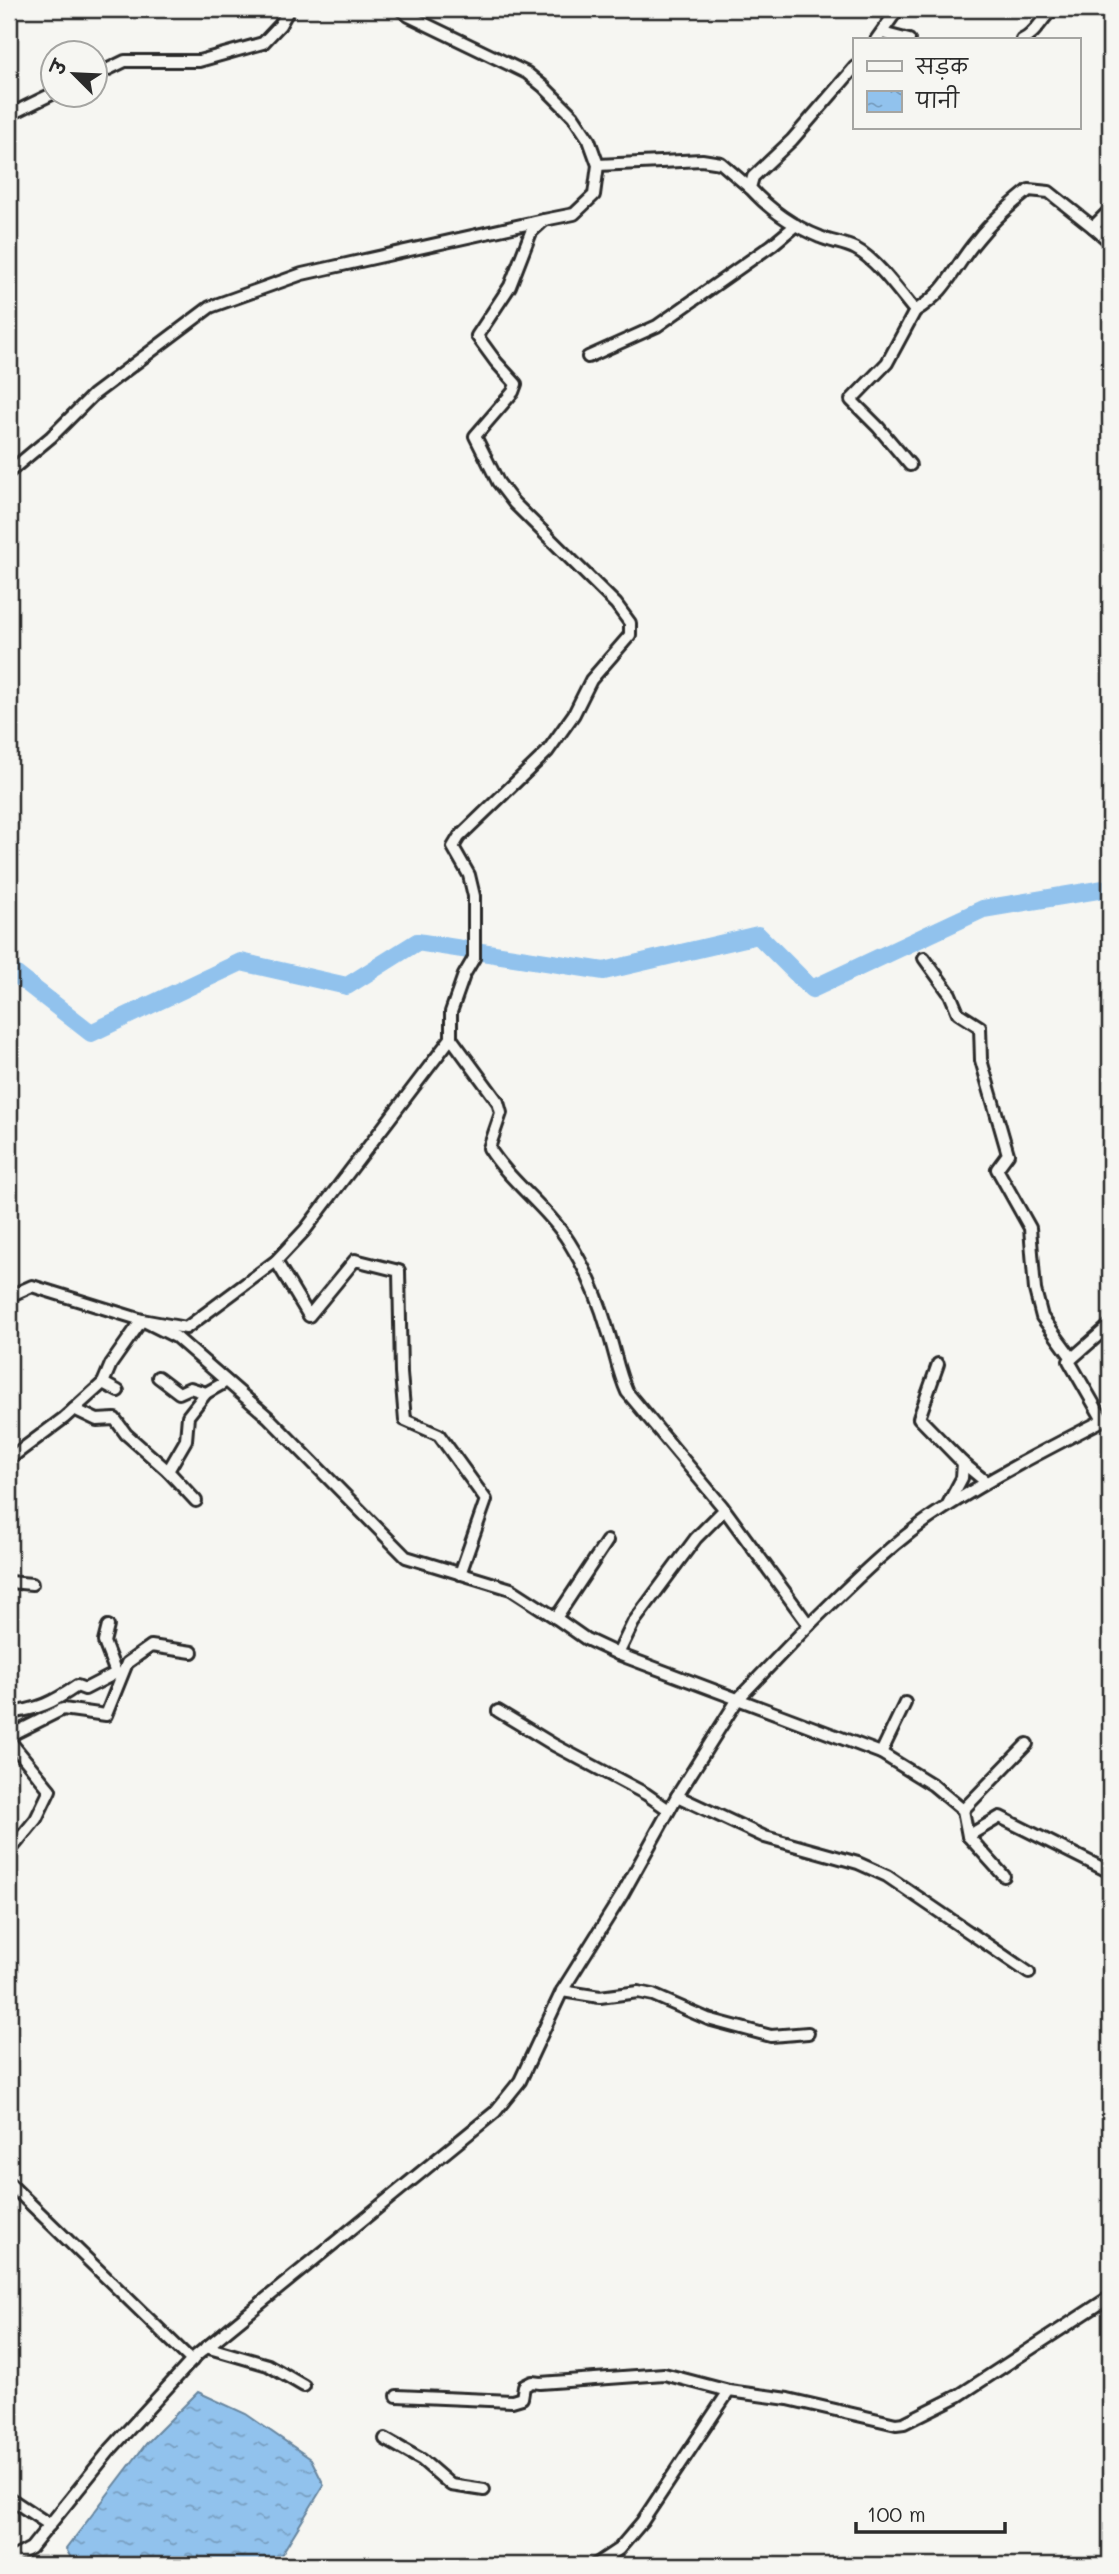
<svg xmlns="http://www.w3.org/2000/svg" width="1119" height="2574" font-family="Mali,'Playpen Sans Deva',sans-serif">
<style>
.water{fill:url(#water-ripples);stroke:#68869f;stroke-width:2}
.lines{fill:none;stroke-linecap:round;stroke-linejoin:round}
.river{stroke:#91c2ed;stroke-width:18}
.minor-casing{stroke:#2b2b2b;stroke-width:16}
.minor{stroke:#f6f6f2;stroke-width:10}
</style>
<defs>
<pattern id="water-ripples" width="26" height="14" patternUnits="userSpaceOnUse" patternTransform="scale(1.75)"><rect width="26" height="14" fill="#91c2ed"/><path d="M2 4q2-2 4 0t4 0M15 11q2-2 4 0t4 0" fill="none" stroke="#779ec0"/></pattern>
</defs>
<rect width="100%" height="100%" fill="#f6f6f2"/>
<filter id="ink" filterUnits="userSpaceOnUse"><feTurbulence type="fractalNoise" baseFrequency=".0143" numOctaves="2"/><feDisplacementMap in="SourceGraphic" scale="14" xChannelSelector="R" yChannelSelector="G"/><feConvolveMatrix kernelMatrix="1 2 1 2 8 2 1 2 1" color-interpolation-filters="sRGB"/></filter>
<g filter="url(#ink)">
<path class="water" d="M198 2392 246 2414 311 2459 324 2485 275 2565H75L66 2549 146 2444Z"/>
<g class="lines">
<path class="river" d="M9 969 91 1033 241 962 347 986 417 942 604 971 758 935 812 989 983 909 1110 888"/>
<defs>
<g id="minor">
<path d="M882 33 909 40"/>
<path d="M876 40 898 9"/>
<path d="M1022 40C1035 35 1042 18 1053 9"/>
<path d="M855 67 792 140 753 177 750 188C769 209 793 226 820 237 831 242 845 243 856 249 877 260 899 292 915 311 949 290 953 268 977 240 992 221 1010 205 1029 190L1049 192 1093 227 1110 210"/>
<path d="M94 76 125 61H199L263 43 280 25 289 9"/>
<path d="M9 115 52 94"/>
<path d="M598 165 702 160 721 163 750 188"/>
<path d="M1093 227 1110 242"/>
<path d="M588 357 657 326 772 245 796 225"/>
<path d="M910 465 878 427 851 400 887 363 915 311"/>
<path d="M9 472 51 437 93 395 210 307 302 274 544 220"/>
<path d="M924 958 950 994 958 1013 980 1027 981 1060 1008 1154 997 1169 1030 1228 1035 1290 1042 1317 1072 1358"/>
<path d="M276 1261 309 1316 355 1260 399 1271 401 1373 405 1420 439 1435 486 1500 460 1574"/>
<path d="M9 1291 14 1294 32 1286 142 1320 176 1337 268 1417 406 1557 511 1589 556 1618"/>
<path d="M938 1364 919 1418 963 1463"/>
<path d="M158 1377 179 1393 190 1388 206 1393 222 1384 224 1380"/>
<path d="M103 1383 118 1391"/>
<path d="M74 1409 97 1420 115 1419 126 1434 168 1471"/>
<path d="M9 1459 64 1418 103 1383 111 1364 142 1320 186 1328 276 1261 305 1230 451 1038"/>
<path d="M196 1501 168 1471 186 1440 188 1416 206 1393"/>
<path d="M948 1504 962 1478 963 1463 986 1482"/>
<path d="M607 1541 556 1618 586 1639 618 1654 881 1753 933 1785 963 1810 968 1836 1004 1876"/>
<path d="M9 1582 32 1584"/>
<path d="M809 1625C851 1584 893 1541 943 1509 994 1476 1049 1448 1103 1420L1069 1361 1110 1325"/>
<path d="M618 1654 633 1623 696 1538 724 1510"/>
<path d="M498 1711 554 1745 646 1794 669 1810"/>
<path d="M9 1713C39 1709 52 1703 77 1686L85 1689 116 1673 104 1642 108 1626"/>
<path d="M9 1736 63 1709 106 1715 127 1663 151 1646 192 1652"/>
<path d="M9 1740 50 1790 36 1819 9 1852"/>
<path d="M881 1753 905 1703"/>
<path d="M677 1796 765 1837 858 1863 887 1876 1029 1973"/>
<path d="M963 1810 1027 1744"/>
<path d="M968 1836 1000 1817 1110 1872"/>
<path d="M562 1991 600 1997 638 1992 653 1995 708 2019 771 2036 808 2033"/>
<path d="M9 2183 192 2361"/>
<path d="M206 2347 268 2365 304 2386"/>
<path d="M397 2396 512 2401 522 2398 524 2386 532 2382 540 2383 664 2374 729 2391 788 2399 896 2424 904 2423 958 2396 1110 2297"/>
<path d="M385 2439 422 2460 451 2485 484 2490"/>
<path d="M9 2498 50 2525"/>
<path d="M9 2560 31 2548 110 2450 197 2355 495 2112 520 2081 562 1991 622 1895 677 1796 738 1699 809 1625 722 1506 627 1392C618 1372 615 1352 608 1331 599 1300 586 1269 569 1242 547 1207 511 1183 489 1148L501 1113 498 1102 451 1038V1012L464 975 474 958V896L469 875 453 847 459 837 547 752 574 714 591 680 630 635V623L616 604 514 503 498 482 475 436 513 392 516 384 496 362 477 336 510 286 531 232 544 220 574 214 594 195 598 165 589 140 573 116 544 87 527 73 409 16 400 9"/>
<path d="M595 2565 619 2549 642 2522 729 2391"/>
</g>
</defs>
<use href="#minor" class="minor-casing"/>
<use href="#minor" class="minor"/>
</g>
</g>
<rect width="1119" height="2574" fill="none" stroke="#f6f6f2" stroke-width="35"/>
<rect x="18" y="18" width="1084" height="2539" fill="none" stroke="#2b2b2b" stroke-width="2.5" filter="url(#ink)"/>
<rect x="853" y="38" width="228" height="91" fill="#f6f6f2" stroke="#a5a5a2" stroke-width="2"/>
<rect x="867" y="61" width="35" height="10" fill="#f6f6f2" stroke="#a5a5a2" stroke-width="2"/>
<text x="916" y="74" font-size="21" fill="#2b2b2b">सड़क</text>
<rect x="867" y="91" width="35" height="21" fill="url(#water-ripples)" stroke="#a5a5a2" stroke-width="2"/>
<text x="916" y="108" font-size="21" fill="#2b2b2b">पानी</text>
<g transform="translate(74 74) rotate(294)"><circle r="33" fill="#f6f6f2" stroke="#a5a5a2" stroke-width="2"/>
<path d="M0-5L12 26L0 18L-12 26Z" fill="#2b2b2b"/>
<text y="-10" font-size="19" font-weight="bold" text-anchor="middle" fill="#2b2b2b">उ</text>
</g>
<path d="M856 2522v10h149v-10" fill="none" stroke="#2b2b2b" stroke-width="3.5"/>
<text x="867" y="2522" font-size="21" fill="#2b2b2b" stroke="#f6f6f2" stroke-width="5" paint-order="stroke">100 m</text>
</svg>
